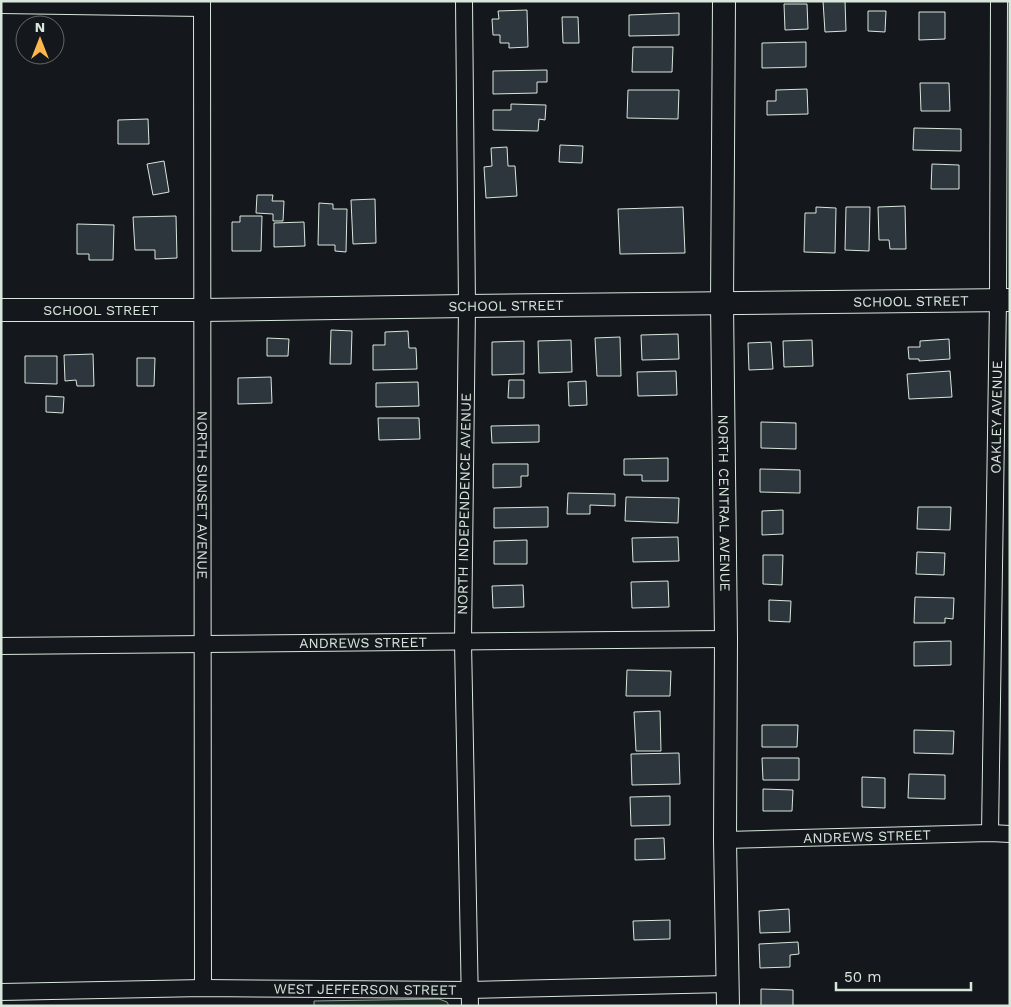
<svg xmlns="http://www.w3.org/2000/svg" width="1011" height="1007" font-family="'Work Sans',sans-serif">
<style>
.green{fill:#1a2d24;stroke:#939e99}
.building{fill:#2c363c;stroke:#d8e6dc}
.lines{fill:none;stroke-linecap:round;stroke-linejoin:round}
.street-casing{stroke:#d8e6dc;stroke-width:18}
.secondary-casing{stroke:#d8e6dc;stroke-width:24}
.street{stroke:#14181c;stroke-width:16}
.secondary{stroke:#14181c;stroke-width:22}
.labels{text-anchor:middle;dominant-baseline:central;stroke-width:4;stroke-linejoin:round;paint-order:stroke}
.street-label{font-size:14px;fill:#d8e6dc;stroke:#14181c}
</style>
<rect width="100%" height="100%" fill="#14181c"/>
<path class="green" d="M439 999 447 1002 449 1006H314V1001Z"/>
<g class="building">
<path d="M823 1H845L846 31 825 32Z"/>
<path d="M784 4H807L808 29 785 30Z"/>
<path d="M527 10 528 47 509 48V43H500V35H493L492 19H499L498 11Z"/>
<path d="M868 11H886L885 32 868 31Z"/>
<path d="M919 12H945V39L919 40Z"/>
<path d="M679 13V35L629 36V15Z"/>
<path d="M562 17H578L579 43H563Z"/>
<path d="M806 42V67L762 68V43Z"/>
<path d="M633 47H673L672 72H632Z"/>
<path d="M547 70V82H537V93L493 94V71Z"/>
<path d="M920 83H949L950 111H921Z"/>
<path d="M807 89 808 114 767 115V101H776V90Z"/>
<path d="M628 90H679L678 119 627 118Z"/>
<path d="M511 104 546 105 545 120 539 119 538 131 493 130V110H511Z"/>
<path d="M148 119 149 144H118V120Z"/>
<path d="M914 128 961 129V151L913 150Z"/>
<path d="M560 145 583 146 582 163 559 162Z"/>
<path d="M507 147 508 166H515L517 196 486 198 484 167 492 166 491 148Z"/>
<path d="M164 161 169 192 153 195 147 164Z"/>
<path d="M932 164 959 165V189H931Z"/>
<path d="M257 195H273L272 201H284L283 221H273V214L256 213Z"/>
<path d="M375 199 376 243 353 244 351 200Z"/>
<path d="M319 203 333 204V209H347L346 252 335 251V245H318Z"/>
<path d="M905 206 906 249H890L889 240H879L878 207Z"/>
<path d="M683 207 685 253 620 254 618 209Z"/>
<path d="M816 207 836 208 835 253 804 252 805 213H816Z"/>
<path d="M846 207H870L869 251 845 250Z"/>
<path d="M176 216 177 258 155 259V250H135L133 217Z"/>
<path d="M240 216H262L261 251H232V222H240Z"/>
<path d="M304 222 305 246 274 247V223Z"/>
<path d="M77 224 114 225 113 260H89V254H77Z"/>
<path d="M331 330 352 331 351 364H330Z"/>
<path d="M408 331 409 348H416L417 369 373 370V345H385V332Z"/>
<path d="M678 334 679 359 642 360 641 335Z"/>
<path d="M620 337 621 376H597L595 338Z"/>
<path d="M267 338 289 339 288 356H267Z"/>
<path d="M949 339 950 359 919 361V359H909L908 347H920V341Z"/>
<path d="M571 340 572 372 539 373 538 341Z"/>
<path d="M812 340 813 366 784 367 783 341Z"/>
<path d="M524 341V374L492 375V342Z"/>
<path d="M771 342 773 369 749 370 748 343Z"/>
<path d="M93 354 94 386H77L76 380 65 381 64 355Z"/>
<path d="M25 356H57V384L25 383Z"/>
<path d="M137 358H155L154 386H137Z"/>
<path d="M676 371 677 395 638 396 637 372Z"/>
<path d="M950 371 952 397 909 399 907 374Z"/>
<path d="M271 377 272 403 238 404V378Z"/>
<path d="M509 380H524V398H508Z"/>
<path d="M586 381 587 405 569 406 568 382Z"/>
<path d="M418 382 419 406 376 407V383Z"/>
<path d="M46 396 64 397 63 413 46 412Z"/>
<path d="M378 418H419L420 439 379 440Z"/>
<path d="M761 422 796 423V449L761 448Z"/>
<path d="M539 425V442L492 443 491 426Z"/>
<path d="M668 458V481H642V475H624V459Z"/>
<path d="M493 464H528V476H521V487L493 488Z"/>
<path d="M760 469 800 470V493L760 492Z"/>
<path d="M568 493 615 494V506L590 505V514H567Z"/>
<path d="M626 497 679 498 678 523 625 521Z"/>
<path d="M548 507V527L494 528V508Z"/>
<path d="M918 507H951L950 530 917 529Z"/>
<path d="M783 510V534L762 535V511Z"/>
<path d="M678 537 679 561 633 562 632 538Z"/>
<path d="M527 540V564H494V541Z"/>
<path d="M917 552 945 553 944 575 916 574Z"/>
<path d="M763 555H783L782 585 763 584Z"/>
<path d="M668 581 669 607 632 608 631 582Z"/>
<path d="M523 585 524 607 493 608 492 586Z"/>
<path d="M915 597 954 598 953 619 945 618V623H914Z"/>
<path d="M769 600 791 601 790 622 769 621Z"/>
<path d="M951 641V665L914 666V642Z"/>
<path d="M627 670 671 671 670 696H626Z"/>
<path d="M660 711 661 751H636L634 712Z"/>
<path d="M762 725H798L797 747H762Z"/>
<path d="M914 730 954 731 953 754 914 753Z"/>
<path d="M679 753 680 784 632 785 631 754Z"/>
<path d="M762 758H799V780H763Z"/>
<path d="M909 774 945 775V799L908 798Z"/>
<path d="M862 777 885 778V808L862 807Z"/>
<path d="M763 789 793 790 792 811H763Z"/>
<path d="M670 796V825L631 826 630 797Z"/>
<path d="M664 838 665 859 635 860V839Z"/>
<path d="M789 909 790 932 760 933 759 911Z"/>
<path d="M670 920V939L634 940 633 921Z"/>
<path d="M798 942 799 954 790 955V967L760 968 759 944Z"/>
<path d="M761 989 793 990V1006H761Z"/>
</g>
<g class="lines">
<defs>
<g id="street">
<path id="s1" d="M202 1 203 988"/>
<path d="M464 1 467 306 463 642 470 1006"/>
<path d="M1 5 202 8"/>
<path id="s2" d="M1 646 726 639"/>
<path id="s3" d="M990 833 998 300 999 1"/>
<path id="s4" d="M725 840 990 833 1010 834"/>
<path id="s5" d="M1 992 203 988 470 990 727 984"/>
</g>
<g id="secondary">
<path id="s6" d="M724 1 722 303 726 639 725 840 728 1006"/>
<path id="s7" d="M1 310H202L467 306 1010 300"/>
</g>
</defs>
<use href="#street" class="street-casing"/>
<use href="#secondary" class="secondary-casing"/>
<use href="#street" class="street"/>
<use href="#secondary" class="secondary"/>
</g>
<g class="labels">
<g class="street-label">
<text stroke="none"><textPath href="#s7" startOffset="910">SCHOOL STREET</textPath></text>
<text stroke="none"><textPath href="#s7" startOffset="505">SCHOOL STREET</textPath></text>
<text stroke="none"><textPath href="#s7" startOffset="100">SCHOOL STREET</textPath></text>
<text stroke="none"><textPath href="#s3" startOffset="416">OAKLEY AVENUE</textPath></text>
<text stroke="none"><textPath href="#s1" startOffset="494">NORTH SUNSET AVENUE</textPath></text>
<text transform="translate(464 504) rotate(-89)">NORTH INDEPENDENCE AVENUE</text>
<text stroke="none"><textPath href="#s6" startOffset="502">NORTH CENTRAL AVENUE</textPath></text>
<text stroke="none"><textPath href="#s2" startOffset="362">ANDREWS STREET</textPath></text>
<text stroke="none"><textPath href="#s4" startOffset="142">ANDREWS STREET</textPath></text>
<text stroke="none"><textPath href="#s5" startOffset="364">WEST JEFFERSON STREET</textPath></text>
</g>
</g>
<rect width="1011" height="1007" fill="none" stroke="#d8e6dc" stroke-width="5"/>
<g transform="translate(40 40)"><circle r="24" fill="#14181c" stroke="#626a69"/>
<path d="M0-4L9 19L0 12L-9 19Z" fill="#ffb74d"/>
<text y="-8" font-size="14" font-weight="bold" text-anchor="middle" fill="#d8e6dc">N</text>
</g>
<path d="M836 982v8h135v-8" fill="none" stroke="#d8e6dc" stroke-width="2.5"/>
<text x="844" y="982" font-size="15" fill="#d8e6dc" stroke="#14181c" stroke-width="4" paint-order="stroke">50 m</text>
</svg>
